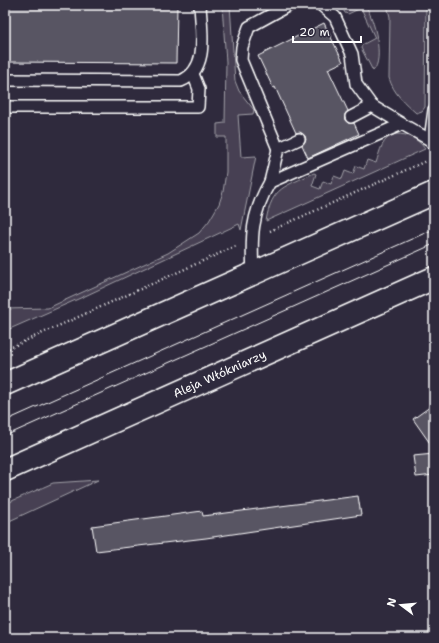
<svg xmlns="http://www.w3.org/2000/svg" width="439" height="643" font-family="'Shantell Sans',sans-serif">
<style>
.grass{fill:#464152;stroke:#a2a0a8}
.building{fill:#595564;stroke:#fff}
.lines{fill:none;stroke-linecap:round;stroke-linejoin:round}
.lane-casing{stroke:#fff;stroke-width:14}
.primary-casing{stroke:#fff;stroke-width:25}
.path{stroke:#fff;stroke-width:2.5;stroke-dasharray:1 3;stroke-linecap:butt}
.lane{stroke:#2f2a3d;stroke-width:11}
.primary{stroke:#2f2a3d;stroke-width:22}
.tram{stroke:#fff;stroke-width:1}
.rail{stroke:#fff;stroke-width:3}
.labels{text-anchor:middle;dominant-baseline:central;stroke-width:4;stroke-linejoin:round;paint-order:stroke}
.street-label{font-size:12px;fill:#fff;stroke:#2f2a3d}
</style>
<rect width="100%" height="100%" fill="#2f2a3d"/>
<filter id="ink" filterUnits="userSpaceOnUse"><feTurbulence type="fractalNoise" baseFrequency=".025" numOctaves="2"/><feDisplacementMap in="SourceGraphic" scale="8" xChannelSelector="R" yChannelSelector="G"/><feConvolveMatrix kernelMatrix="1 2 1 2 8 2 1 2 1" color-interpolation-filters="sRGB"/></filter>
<g filter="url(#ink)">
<g class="grass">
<path d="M222 5H230L235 81 239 91 254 110 253 114 238 115 241 157 256 156 241 230 239 224 85 296 5 331V309L48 308 168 253 199 233 209 221 219 204 223 192 226 172V137H217V124L225 123 226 62Z"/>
<path d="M341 5H365C374 17 385 60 373 71L361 48 362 45 375 38 361 8 348 14 345 13Z"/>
<path d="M387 5H426L425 107 422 111 416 113C404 102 394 94 389 78L390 17Z"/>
<path d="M396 134C409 134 417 138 425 149L266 221C272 186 285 187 314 173L316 174 312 186 320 189 323 181 331 184 334 176 342 179 345 171 353 174 356 166 364 169 367 160 376 163C380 151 382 137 396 134Z"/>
<path d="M98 480 5 523V504L53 483Z"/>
</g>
<g class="building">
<path d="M5 5H177L176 63 5 62Z"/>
<path d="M324 23 343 62 328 69 348 111 345 114V120L348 123H354L359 134 308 158 302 145 306 140 305 136 300 132 296 133 275 87 273 88 258 56Z"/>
<path d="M434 404V449L413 419Z"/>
<path d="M434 454V475L416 477 413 456Z"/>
<path d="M358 496 361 515 206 538 96 551 92 526 202 511 203 516Z"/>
</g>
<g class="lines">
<defs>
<g id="lane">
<path d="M321 5 335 17 352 54 356 84 372 106"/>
<path d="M5 80 181 81C210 69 201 30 200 5"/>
<path d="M5 107H198L199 89 193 74"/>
<path d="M351 117 372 106 402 124"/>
<path d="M430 140 434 110"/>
<path d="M278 149 241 60 242 47 249 27 289 5"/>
<path d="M270 182 278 149 299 139"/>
<path d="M253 273C251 238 251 214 270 182L402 124 430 140 434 145"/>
</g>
<g id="primary">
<path d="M5 384 434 193"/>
<path id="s1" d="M5 470 434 278"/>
</g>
</defs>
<use href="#lane" class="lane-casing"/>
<use href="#primary" class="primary-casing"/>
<g class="path">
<path d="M270 231 426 161"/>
<path d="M5 350 236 246"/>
</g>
<use href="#lane" class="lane"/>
<use href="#primary" class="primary"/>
<g class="tram">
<path d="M5 421 434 229"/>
<path d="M5 436 434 244"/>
</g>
<path class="rail" d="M433 638H434"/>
</g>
</g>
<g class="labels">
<g class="street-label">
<text stroke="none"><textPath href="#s1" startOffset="235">Aleja Włókniarzy</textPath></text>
</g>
</g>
<rect width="439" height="643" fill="none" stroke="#2f2a3d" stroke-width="20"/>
<rect x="10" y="10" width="419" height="623" fill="none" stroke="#fff" stroke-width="1.5" filter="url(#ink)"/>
<g transform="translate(401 605) rotate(286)" stroke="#2f2a3d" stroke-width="3" paint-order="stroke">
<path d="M0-3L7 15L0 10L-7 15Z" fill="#ffffff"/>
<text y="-6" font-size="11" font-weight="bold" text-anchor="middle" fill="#ffffff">N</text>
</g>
<path d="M293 36v6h68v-6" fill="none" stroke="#ffffff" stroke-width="2"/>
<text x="299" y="36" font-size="12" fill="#ffffff" stroke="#2f2a3d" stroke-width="3" paint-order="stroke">20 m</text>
</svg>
